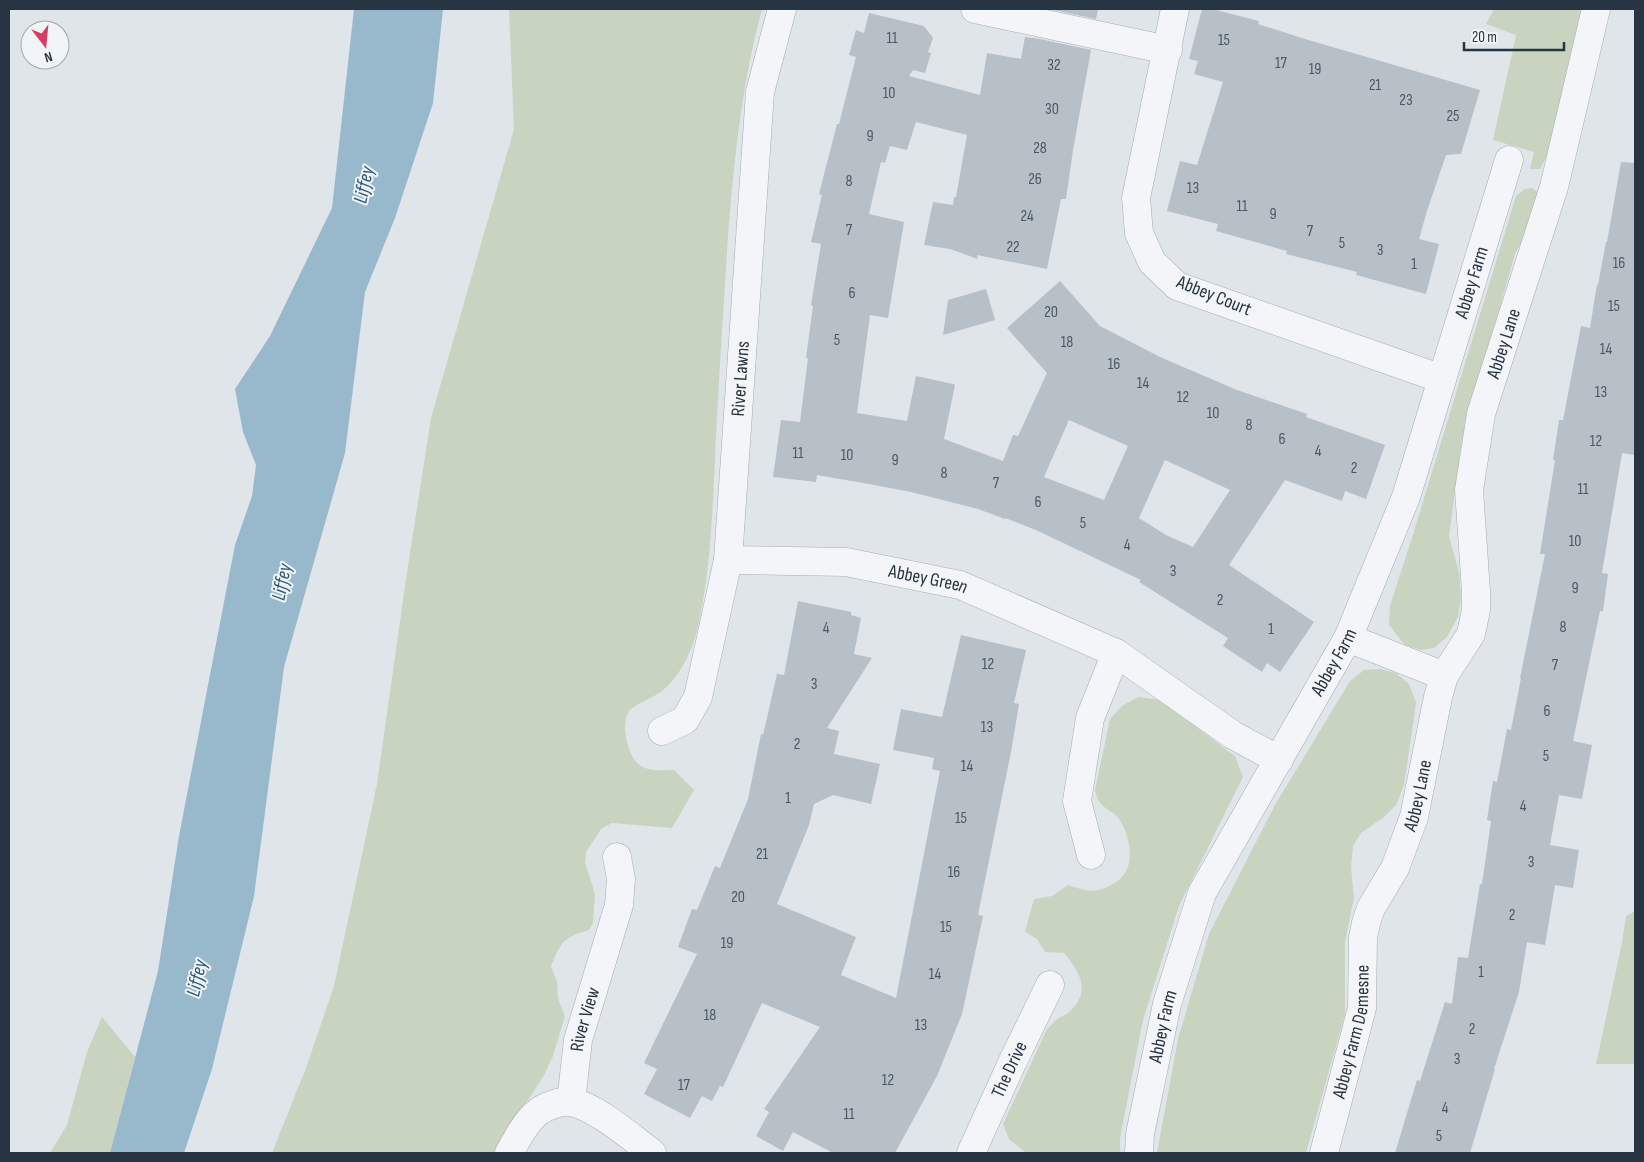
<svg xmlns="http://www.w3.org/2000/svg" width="1644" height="1162" font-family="'Sofia Sans Condensed',sans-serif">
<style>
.green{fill:#c8d4c0}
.water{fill:#98b8cc}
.building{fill:#b7bfc7;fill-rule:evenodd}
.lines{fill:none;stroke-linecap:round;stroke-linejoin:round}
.minor-casing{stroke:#a5acb4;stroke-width:29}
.minor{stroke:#f3f5f8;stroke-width:28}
.labels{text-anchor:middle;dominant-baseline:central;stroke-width:4;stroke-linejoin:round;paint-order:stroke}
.number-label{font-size:16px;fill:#4b5763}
.street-label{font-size:19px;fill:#273442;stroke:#f0f4f7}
.water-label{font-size:20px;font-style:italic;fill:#2f5979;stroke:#f0f4f7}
</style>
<rect width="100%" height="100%" fill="#e0e5ea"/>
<g class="green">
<path d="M509 9H762C743 79 735 151 729 223 724 294 720 364 716 435 713 497 712 561 699 622 694 647 682 675 662 691 655 697 634 705 630 710 619 723 628 759 641 766 652 772 663 770 674 770L694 790 672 828 612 823 601 829 586 852 585 863 595 894 593 923 589 930C563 938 562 940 551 966L557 982 558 998 565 1016 553 1056 544 1075 494 1153H272L306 1068 334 986 377 784 406 579 431 418 514 129Z"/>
<path d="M1494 9H1585L1549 152 1540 169H1530L1534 152 1493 140 1516 35 1486 24Z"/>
<path d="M1532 188 1542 195V206L1515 254 1462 440 1449 536 1459 572 1461 598 1458 617 1447 637 1434 648 1421 650 1405 645 1389 625 1390 606 1411 541 1516 196 1525 189Z"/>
<path d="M1380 669 1396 673 1409 684 1416 702 1414 718 1404 785 1396 805 1384 817 1361 833 1353 846 1351 867 1354 898 1345 942V1014L1306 1153H1157L1178 1039 1209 934 1275 805 1350 681 1364 670Z"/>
<path d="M1138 697 1160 700 1235 756 1243 777 1179 906 1143 1020 1120 1138V1153H1026L1009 1139 1003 1124 1047 1029C1051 1026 1054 1021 1059 1018 1062 1016 1066 1015 1069 1012 1092 992 1080 972 1064 953L1045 952 1037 939 1025 932 1034 899 1052 896 1068 885C1088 892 1098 894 1116 882 1137 869 1131 837 1119 819 1115 812 1103 809 1099 801 1097 799 1096 793 1095 790L1110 719 1122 706Z"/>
<path d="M1635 911V1064H1596L1622 943 1626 916Z"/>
<path d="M102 1017 135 1057 110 1153H50L67 1125 87 1052Z"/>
</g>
<path class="water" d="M354 9H443L433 103 395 218 365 292 345 453 284 667 254 896 212 1069 184 1153H110L158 971 179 836 235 545 252 496 256 465 243 432 235 389 270 336 332 208Z"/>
<g class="building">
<path d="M1049 9H1098L1096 19Z"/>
<path d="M1202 9H1212L1259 21 1258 24 1305 39 1480 90 1461 154 1446 155 1427 211 1419 239 1439 244 1426 294 1356 275 1357 272 1286 254 1287 251 1216 231 1218 224 1167 211 1180 161 1197 165 1223 82 1194 74 1198 61 1189 59Z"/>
<path d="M869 13 924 26 933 38 928 52 931 53 925 73 913 70 909 76 980 95 987 53 1021 59 1025 37 1040 39 1091 50 1073 150 1066 199H1061L1047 269 977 255 978 259 950 249 924 245 933 202 953 205 954 197H956L967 135 916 122 907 150 890 146 885 163 881 162 869 214 904 222 888 318 870 315 857 413 907 421 916 376 953 384 955 385 944 439 1003 461 1013 435 1018 436 1047 373 1007 328 1060 281 1100 326 1160 357 1237 390 1307 414 1306 417 1385 445 1366 499 1345 491 1342 501 1285 480 1229 565 1314 622 1280 672 1267 663 1262 672 1223 646 1228 638 1139 582 1141 580 1036 530 1005 518V519L978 509 911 492 869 484 817 475 816 482 773 477 781 420 800 422 808 358H806L813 306 811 305 821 244 811 242 822 195 819 194 837 124H839L856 57 849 55 856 30 864 33ZM1069 420 1128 446 1104 500 1044 477ZM1165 460 1230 490 1193 547 1166 535 1139 518Z"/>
<path d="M1621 162 1635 163V455L1622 453 1602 573 1608 574 1603 611H1600L1573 741 1592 745 1582 799 1559 795 1550 845 1579 850 1573 888 1555 885 1545 945 1527 942 1519 992 1494 1069H1495L1470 1153H1395L1417 1080 1420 1081 1445 1002 1452 1004 1458 957 1468 958 1480 884H1482L1491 821 1487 820 1493 781 1497 782 1507 729 1511 730 1521 678H1520L1545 554H1540L1555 460H1553L1559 420H1563L1581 326 1590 328 1597 284 1598 285 1606 242H1607Z"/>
<path d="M986 289 995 320 943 335 948 300Z"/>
<path d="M798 601 851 612V615L861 618 854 654 872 658 827 728 839 731 834 754 880 764 871 804 833 795 814 804 809 825 777 904 856 937 841 975 896 998 940 771 932 769 934 758 893 750 901 709 942 717 961 635 1026 650 1014 703 1019 704 1011 752 978 915 983 916 962 1014 937 1076 895 1153H833L793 1132 783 1151 756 1136 769 1112 764 1109 820 1027 762 1003 723 1087 720 1086 712 1101 702 1096 690 1118 644 1094 657 1069 644 1063 697 954 678 947 692 909 697 910 715 866 720 868 748 799 761 734 763 735 777 674 784 675Z"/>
</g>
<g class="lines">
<defs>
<g id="minor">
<path d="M975 9 1168 50"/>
<path d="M1175 9 1136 198 1139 233 1152 262 1177 286 1442 379"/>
<path id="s1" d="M728 560 846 562 960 585 1116 653 1233 735 1279 760"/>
<path d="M1348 638 1444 676"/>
<path id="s2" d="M662 731 685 720 698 697 728 560 760 92 782 9"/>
<path d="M1091 855 1077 801 1090 718 1116 653"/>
<path id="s3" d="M571 1102 578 1040 619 905 621 879 617 857"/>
<path d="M509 1153C517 1140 525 1122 538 1112 546 1106 560 1101 570 1102 594 1105 632 1138 652 1153"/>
<path id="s4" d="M971 1153 1012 1063 1050 985"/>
<path id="s5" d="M1139 1153 1140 1134 1167 1004 1202 893 1348 638 1406 497 1509 160"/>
<path id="s6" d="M1324 1153 1362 1008 1363 937 1366 923 1371 908 1395 868 1414 817 1438 697 1444 676 1471 634 1476 610V591L1469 490 1481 414 1554 187 1596 9"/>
</g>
</defs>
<use href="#minor" class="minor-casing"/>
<use href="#minor" class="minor"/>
</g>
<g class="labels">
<g class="number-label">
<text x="892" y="38">11</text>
<text x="1224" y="40">15</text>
<text x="1281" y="63">17</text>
<text x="1054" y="65">32</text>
<text x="1315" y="69">19</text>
<text x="1375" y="85">21</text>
<text x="889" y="93">10</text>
<text x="1406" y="100">23</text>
<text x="1052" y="109">30</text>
<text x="1453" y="116">25</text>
<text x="870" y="136">9</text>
<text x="1040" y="148">28</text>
<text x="1035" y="179">26</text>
<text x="849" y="181">8</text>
<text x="1193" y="188">13</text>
<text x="1242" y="206">11</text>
<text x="1273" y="214">9</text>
<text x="1027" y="216">24</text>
<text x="849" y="230">7</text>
<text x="1310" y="231">7</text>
<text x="1342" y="243">5</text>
<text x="1013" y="247">22</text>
<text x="1380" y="250">3</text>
<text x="1619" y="263">16</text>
<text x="1414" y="264">1</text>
<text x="852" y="293">6</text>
<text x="1614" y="306">15</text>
<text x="1051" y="312">20</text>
<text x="837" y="340">5</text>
<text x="1067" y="342">18</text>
<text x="1606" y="349">14</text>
<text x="1114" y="364">16</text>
<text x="1143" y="383">14</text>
<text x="1601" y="392">13</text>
<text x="1183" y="397">12</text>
<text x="1213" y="413">10</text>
<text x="1249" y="425">8</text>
<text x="1282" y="439">6</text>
<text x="1596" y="441">12</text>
<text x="1318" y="451">4</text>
<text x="798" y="453">11</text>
<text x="847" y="455">10</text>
<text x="895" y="460">9</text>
<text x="1354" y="468">2</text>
<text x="944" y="473">8</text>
<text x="996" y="483">7</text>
<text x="1583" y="489">11</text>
<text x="1038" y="502">6</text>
<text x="1083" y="523">5</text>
<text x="1575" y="541">10</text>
<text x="1127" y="545">4</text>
<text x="1173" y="571">3</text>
<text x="1575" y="588">9</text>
<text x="1220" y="600">2</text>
<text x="1563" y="627">8</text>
<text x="826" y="628">4</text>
<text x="1271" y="629">1</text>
<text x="988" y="664">12</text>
<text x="1555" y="665">7</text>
<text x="814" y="684">3</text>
<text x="1547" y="711">6</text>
<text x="987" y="727">13</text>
<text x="797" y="744">2</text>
<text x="1546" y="756">5</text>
<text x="967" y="766">14</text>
<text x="788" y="798">1</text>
<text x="1523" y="806">4</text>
<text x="961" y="818">15</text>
<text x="762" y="854">21</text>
<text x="1531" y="862">3</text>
<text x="954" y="872">16</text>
<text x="738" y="897">20</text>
<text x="1512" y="915">2</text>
<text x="946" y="927">15</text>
<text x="727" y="943">19</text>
<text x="1481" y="972">1</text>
<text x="935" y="974">14</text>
<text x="710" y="1015">18</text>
<text x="921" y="1025">13</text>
<text x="1472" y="1029">2</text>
<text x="1457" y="1059">3</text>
<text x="888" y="1080">12</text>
<text x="684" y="1085">17</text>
<text x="1445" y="1108">4</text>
<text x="849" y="1114">11</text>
<text x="1439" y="1136">5</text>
</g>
<g class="street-label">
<text stroke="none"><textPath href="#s5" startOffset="939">Abbey Farm</textPath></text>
<text transform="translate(1214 296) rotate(22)">Abbey Court</text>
<text stroke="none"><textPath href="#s6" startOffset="842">Abbey Lane</textPath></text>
<text stroke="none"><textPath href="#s2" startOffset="374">River Lawns</textPath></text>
<text stroke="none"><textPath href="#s1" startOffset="202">Abbey Green</textPath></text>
<text stroke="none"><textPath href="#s5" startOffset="534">Abbey Farm</textPath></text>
<text stroke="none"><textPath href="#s6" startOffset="374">Abbey Lane</textPath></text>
<text stroke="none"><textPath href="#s3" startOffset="84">River View</textPath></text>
<text stroke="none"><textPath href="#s5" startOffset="129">Abbey Farm</textPath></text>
<text stroke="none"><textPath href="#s6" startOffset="125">Abbey Farm Demesne</textPath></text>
<text stroke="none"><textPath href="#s4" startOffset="92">The Drive</textPath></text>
</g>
<g class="water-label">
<text transform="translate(364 185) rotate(-78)">Liffey</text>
<text transform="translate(282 582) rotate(-79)">Liffey</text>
<text transform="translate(197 978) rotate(-77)">Liffey</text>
</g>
</g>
<rect width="1644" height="1162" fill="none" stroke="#273442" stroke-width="20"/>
<g transform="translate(45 45) rotate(164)"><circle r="24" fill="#f0f4f7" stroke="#a0a7af"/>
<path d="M0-4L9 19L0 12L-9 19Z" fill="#d73c66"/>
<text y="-8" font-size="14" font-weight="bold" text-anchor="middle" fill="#273442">N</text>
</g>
<path d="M1464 42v8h100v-8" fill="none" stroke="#273442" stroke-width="2.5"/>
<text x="1472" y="42" font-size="15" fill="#273442" stroke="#f0f4f7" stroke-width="4" paint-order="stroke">20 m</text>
</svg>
